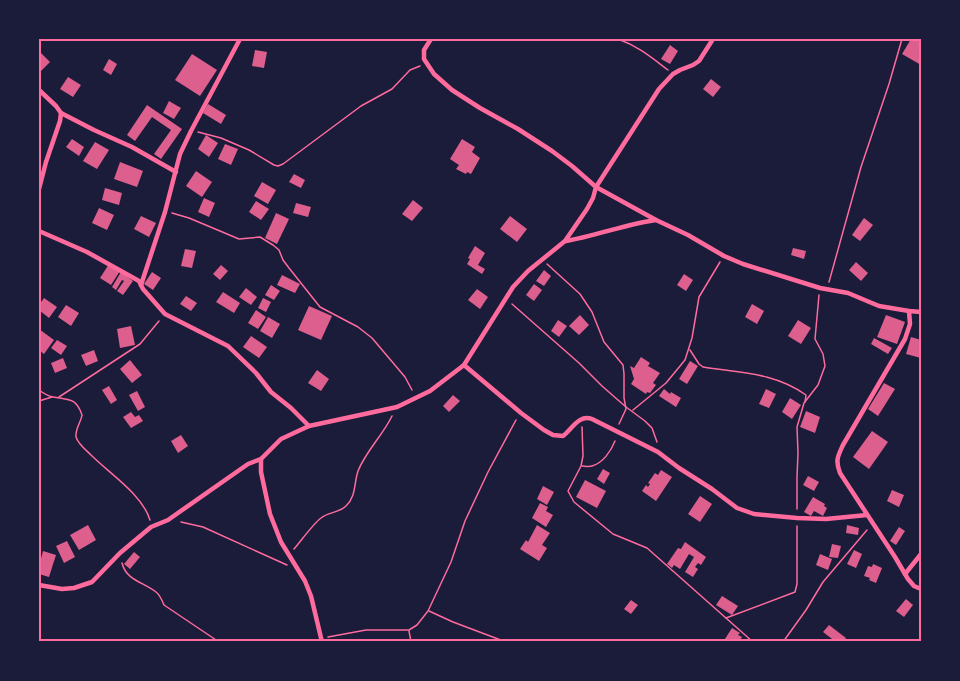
<svg xmlns="http://www.w3.org/2000/svg" width="960" height="681" font-family="Arial,sans-serif">
<style>
.building{fill:#dd5f8e}
.lines{fill:none;stroke-linecap:round;stroke-linejoin:round}
.path{stroke:#ff6b9d;stroke-width:1.5}
.minor{stroke:#ff6b9d;stroke-width:4.5}
.neatline{fill:none;stroke:#ff6b9d;stroke-width:2}
</style>
<rect width="100%" height="100%" fill="#1b1b3a"/>
<g class="building">
<path d="M911 39H921V65L902 54Z"/>
<path d="M670 45 678 51 670 64 661 59Z"/>
<path d="M255 50 267 52 264 68 252 66Z"/>
<path d="M41 53 50 62 39 73V55Z"/>
<path d="M192 54 217 70 200 96 175 80Z"/>
<path d="M109 59 117 64 111 75 103 70Z"/>
<path d="M68 77 81 85 73 97 60 89Z"/>
<path d="M711 79 721 87 713 97 703 89Z"/>
<path d="M169 101 181 108 174 119 163 113Z"/>
<path d="M208 104 226 115 221 124 203 113Z"/>
<path d="M147 105 182 129 161 159 154 154 171 130 152 117 135 141 127 135Z"/>
<path d="M206 135 218 143 209 157 198 149Z"/>
<path d="M72 139 84 147 79 156 66 147Z"/>
<path d="M462 139 475 147 472 152 480 158 471 174 467 172 466 174 456 169 459 165 450 159Z"/>
<path d="M95 142 109 150 97 169 83 161Z"/>
<path d="M225 144 238 149 231 165 218 159Z"/>
<path d="M120 162 143 171 137 187 114 179Z"/>
<path d="M196 171 212 182 202 197 186 186Z"/>
<path d="M294 174 305 180 301 188 289 182Z"/>
<path d="M262 182 276 190 268 204 254 196Z"/>
<path d="M105 188 122 193 119 205 102 200Z"/>
<path d="M204 198 215 203 209 217 198 212Z"/>
<path d="M413 200 423 208 412 221 402 214Z"/>
<path d="M256 201 269 209 261 220 249 212Z"/>
<path d="M296 203 311 207 308 217 293 213Z"/>
<path d="M99 208 114 215 107 230 92 223Z"/>
<path d="M276 213 289 219 277 244 265 238Z"/>
<path d="M141 216 156 223 149 237 134 229Z"/>
<path d="M510 216 527 229 517 242 500 229Z"/>
<path d="M864 218 873 225 860 241 852 235Z"/>
<path d="M475 246 485 253 478 265 485 269 482 274 467 264 470 259 468 258Z"/>
<path d="M793 248 806 251 804 259 791 255Z"/>
<path d="M185 249 196 251 192 268 181 266Z"/>
<path d="M856 262 868 273 861 281 849 270Z"/>
<path d="M109 264 120 271 111 285 100 278Z"/>
<path d="M221 265 228 271 220 280 213 274Z"/>
<path d="M544 270 551 276 544 286 536 281Z"/>
<path d="M121 272 133 281 123 295 117 291 124 281 122 280 116 290 112 287Z"/>
<path d="M152 272 161 278 153 290 144 284Z"/>
<path d="M684 274 693 280 686 291 677 285Z"/>
<path d="M282 275 300 284 295 293 277 285Z"/>
<path d="M534 284 542 290 534 301 526 295Z"/>
<path d="M271 285 280 291 274 300 265 295Z"/>
<path d="M246 288 257 297 251 305 239 297Z"/>
<path d="M477 289 488 297 480 309 468 300Z"/>
<path d="M223 292 240 303 234 313 216 302Z"/>
<path d="M186 296 197 303 191 311 180 304Z"/>
<path d="M44 298 57 307 49 318 39 310V305Z"/>
<path d="M263 298 271 302 266 312 258 308Z"/>
<path d="M752 304 764 311 757 324 745 317Z"/>
<path d="M66 305 79 313 71 326 58 317Z"/>
<path d="M309 306 332 316 321 340 298 330Z"/>
<path d="M256 310 266 317 258 329 248 323Z"/>
<path d="M580 315 589 325 579 335 569 326Z"/>
<path d="M886 315 905 322 897 344 877 337Z"/>
<path d="M268 317 280 324 272 338 260 331Z"/>
<path d="M558 320 567 326 559 337 551 331Z"/>
<path d="M798 320 811 328 801 344 788 336Z"/>
<path d="M131 326 135 345 120 348 117 329Z"/>
<path d="M39 329 54 340 44 354 39 350Z"/>
<path d="M251 336 267 347 259 358 243 347Z"/>
<path d="M911 337 921 340V358L906 354Z"/>
<path d="M874 338 892 348 888 354 871 344Z"/>
<path d="M57 340 67 346 61 355 51 348Z"/>
<path d="M94 350 98 361 86 366 81 355Z"/>
<path d="M641 357 650 363 648 366 660 373 653 383 656 385 650 393 647 392 646 394 631 384 634 379 630 366 634 368Z"/>
<path d="M63 358 67 368 55 373 51 363Z"/>
<path d="M130 360 142 375 132 383 120 369Z"/>
<path d="M690 361 698 366 687 384 679 379Z"/>
<path d="M317 370 329 379 321 391 308 383Z"/>
<path d="M884 383 895 389 878 416 868 409Z"/>
<path d="M109 386 117 400 111 404 102 390Z"/>
<path d="M664 389 670 394 671 392 681 398 676 407 659 396Z"/>
<path d="M766 389 776 394 769 408 759 404Z"/>
<path d="M137 391 145 407 138 411 129 395Z"/>
<path d="M453 395 460 401 449 412 443 406Z"/>
<path d="M790 398 801 405 792 419 782 412Z"/>
<path d="M806 411 820 417 815 433 800 427Z"/>
<path d="M131 412 135 417 139 415 143 421 131 428 123 417Z"/>
<path d="M872 431 888 442 869 469 853 457Z"/>
<path d="M181 435 188 446 178 453 171 441Z"/>
<path d="M603 469 610 473 604 484 597 479Z"/>
<path d="M661 470 672 477 656 501 642 491 646 485 648 487 650 484 648 483 655 473 658 475Z"/>
<path d="M808 476 819 482 814 491 803 485Z"/>
<path d="M585 480 606 491 597 508 576 497Z"/>
<path d="M543 486 554 492 547 505 537 499Z"/>
<path d="M892 490 904 495 899 507 887 501Z"/>
<path d="M700 496 712 504 700 522 688 514Z"/>
<path d="M813 497 825 504 824 506 827 508 823 516 814 511 811 516 804 512Z"/>
<path d="M540 503 548 507 546 511 553 515 546 527 532 518Z"/>
<path d="M88 525 96 540 79 550 70 535Z"/>
<path d="M537 525 550 533 542 545 547 548 539 561 520 549 526 540 528 542Z"/>
<path d="M847 525 859 528 858 535 846 533Z"/>
<path d="M899 527 905 531 896 545 890 541Z"/>
<path d="M67 541 75 557 64 563 56 546Z"/>
<path d="M685 542 706 557 701 565 698 563 695 567 698 569 693 577 685 572 694 557 689 554 680 569 674 565 672 568 667 564 678 548 681 549Z"/>
<path d="M832 544 841 546 838 558 829 557Z"/>
<path d="M854 550 862 554 856 568 847 564Z"/>
<path d="M43 551 56 555 49 577 39 574V566Z"/>
<path d="M134 552 140 557 130 569 124 564Z"/>
<path d="M820 554 832 559 828 570 816 565Z"/>
<path d="M873 564 882 568 876 583 869 580 870 578 864 576 868 566 872 567Z"/>
<path d="M722 596 738 606 732 615 716 605Z"/>
<path d="M906 599 913 605 904 617 896 611Z"/>
<path d="M631 600 638 605 631 614 624 609Z"/>
<path d="M829 625 846 638 843 642H836L823 632Z"/>
<path d="M732 628 740 633 738 635 742 637 739 642H723Z"/>
</g>
<g class="lines">
<g class="path">
<path d="M618 39C638 46 652 58 668 70"/>
<path d="M198 132 221 138 249 150 274 165 278 166 283 164 361 106 392 89 410 70 420 66"/>
<path d="M172 213 189 218 239 239 260 237 273 245 279 250 283 260 289 268 320 307 358 327 372 338 405 377 412 390"/>
<path d="M547 264 580 294 592 312 604 342 623 365 624 374V398L626 409 619 424"/>
<path d="M829 282 861 167 889 84 902 39"/>
<path d="M512 304 579 363 602 386 626 407 645 421 652 428 657 442"/>
<path d="M690 350 699 364 703 367C739 373 774 372 806 395L805 402"/>
<path d="M39 390C43 393 48 396 53 397 68 400 76 397 82 415 81 422 75 429 76 437 78 444 86 450 91 455 110 474 142 494 150 520"/>
<path d="M59 397 140 344 159 321"/>
<path d="M39 401 52 397"/>
<path d="M633 410 666 383 685 360 692 338 699 297 720 262"/>
<path d="M582 427 583 456 581 466 568 491 574 502 613 534 647 548 753 642"/>
<path d="M582 466C585 466 588 467 592 466 603 463 611 451 615 441"/>
<path d="M797 509V477L798 453 797 427 804 403 818 385 825 366 823 354 815 339 819 295"/>
<path d="M181 522 203 527 287 565"/>
<path d="M294 549C301 541 313 524 321 518 328 512 339 513 346 506 356 497 354 483 358 471 366 451 383 435 392 416"/>
<path d="M122 563C126 580 143 582 156 592 160 595 162 600 164 605L219 642"/>
<path d="M429 611 453 622 506 642"/>
<path d="M726 618 795 592 797 584V526"/>
<path d="M409 631 411 642"/>
<path d="M328 637 366 630H409L417 625 428 611 451 562 465 521 488 472 516 420"/>
<path d="M783 642 806 610 823 582 867 530"/>
</g>
<g class="minor">
<path d="M431 39 424 50V59L434 74 452 90 480 108 518 129 552 151 572 166 596 187 656 220 688 235 724 256 743 264 820 288 848 293 879 306 909 311 921 312"/>
<path d="M39 90 56 106 61 113 60 121 46 162 39 189"/>
<path d="M61 113 94 130 132 147 176 172"/>
<path d="M39 231 87 252 139 281 143 289 165 314 228 346 256 373 271 392 291 408 309 426"/>
<path d="M566 241C596 236 626 224 656 220"/>
<path d="M141 285 165 212 180 154 191 131 240 39"/>
<path d="M909 311 910 324 905 339 843 445C838 456 835 460 840 473L895 557 908 579 914 586 921 589"/>
<path d="M464 365 521 413 544 430 553 435 563 436C572 429 579 414 592 419L658 452 679 468 712 489 737 508 754 514 797 518 826 519 867 515"/>
<path d="M261 459V472L270 514 281 542 305 581 311 596 322 642"/>
<path d="M905 574 921 554"/>
<path d="M39 585 62 589 74 588 92 582 120 553 151 527 168 520 248 464 261 459 281 439 309 426 397 407 430 391 464 365 513 287 528 271 565 241 587 209 593 198 596 187 659 89 673 74 680 70 693 65 699 61 713 39"/>
</g>
</g>
<rect width="960" height="681" fill="none" stroke="#1b1b3a" stroke-width="81"/>
<rect x="40" y="40" width="880" height="600" class="neatline"/>
</svg>
